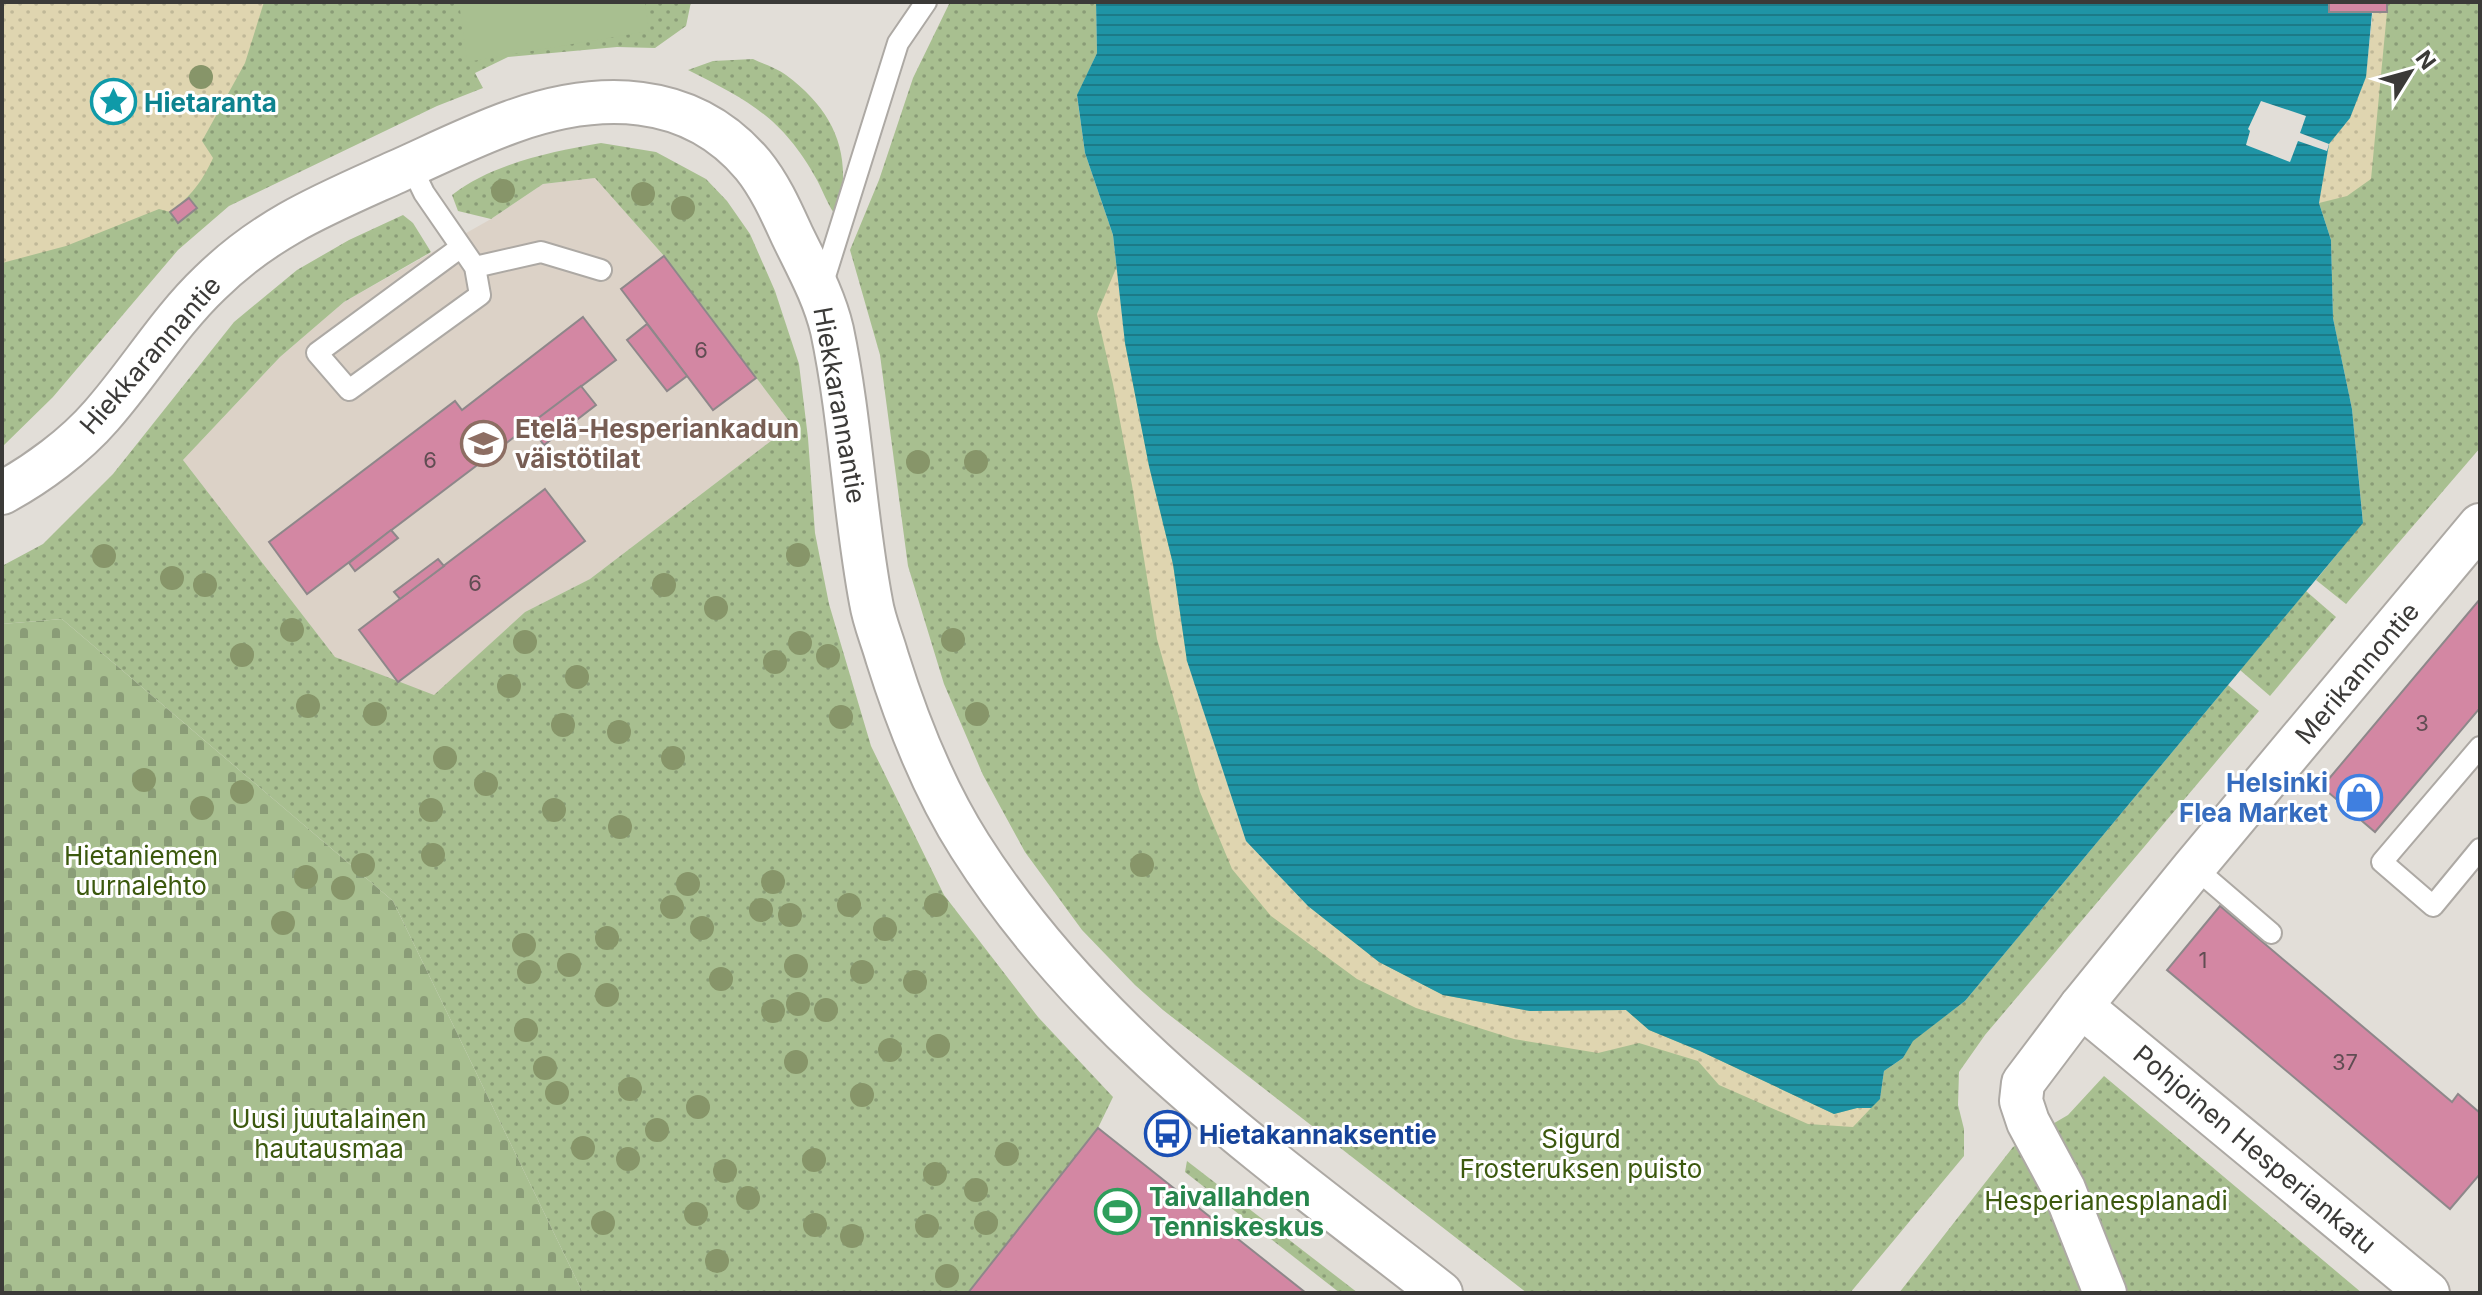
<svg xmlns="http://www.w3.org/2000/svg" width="2482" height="1295" font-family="Inter,sans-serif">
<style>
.built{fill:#dcd2c7}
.grass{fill:url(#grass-dots)}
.sand{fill:url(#sand-dots)}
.cemetery{fill:url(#cemetery-stones)}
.pitch{fill:#a8bf90}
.water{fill:url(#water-rules)}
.pier{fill:#e2ded8}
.building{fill:#d387a3;stroke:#8e878a;stroke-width:2}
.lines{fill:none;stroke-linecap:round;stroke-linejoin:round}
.service-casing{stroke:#ada9a4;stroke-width:24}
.minor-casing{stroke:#ada9a4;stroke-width:46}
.service{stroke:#fff;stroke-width:20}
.minor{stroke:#fff;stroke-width:42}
.tree{fill:#879569}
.labels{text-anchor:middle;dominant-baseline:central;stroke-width:6;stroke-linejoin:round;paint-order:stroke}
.number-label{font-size:22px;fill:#614d53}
.culture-label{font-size:26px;font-weight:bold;fill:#0d838f;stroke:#fff;text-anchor:start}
.street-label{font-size:26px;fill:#3b3a38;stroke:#fff}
.education-label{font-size:26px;font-weight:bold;fill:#785e54;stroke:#fff;text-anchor:start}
.shop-label{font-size:26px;font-weight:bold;fill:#366cbe;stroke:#fff;text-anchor:end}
.park-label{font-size:26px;fill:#3c590e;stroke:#fff}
.transit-label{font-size:26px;font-weight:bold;fill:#164399;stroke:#fff;text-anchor:start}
.leisure-label{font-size:26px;font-weight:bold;fill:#27864d;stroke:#fff;text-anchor:start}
</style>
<defs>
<pattern id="grass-dots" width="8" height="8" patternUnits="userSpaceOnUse" patternTransform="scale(2)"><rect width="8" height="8" fill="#a8bf90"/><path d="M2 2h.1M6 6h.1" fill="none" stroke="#8a9c77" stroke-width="1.8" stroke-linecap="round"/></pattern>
<pattern id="sand-dots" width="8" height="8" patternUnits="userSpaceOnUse" patternTransform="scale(2)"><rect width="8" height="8" fill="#dfd5b0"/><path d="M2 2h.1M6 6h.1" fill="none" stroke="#c0b898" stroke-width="1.8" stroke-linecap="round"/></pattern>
<pattern id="cemetery-stones" width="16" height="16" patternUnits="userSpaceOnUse" patternTransform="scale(2)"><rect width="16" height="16" fill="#a8bf90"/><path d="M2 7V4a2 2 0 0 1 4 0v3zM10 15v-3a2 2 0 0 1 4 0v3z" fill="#8a9c77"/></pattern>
<pattern id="water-rules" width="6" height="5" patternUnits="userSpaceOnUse" patternTransform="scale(2)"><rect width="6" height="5" fill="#1f94a5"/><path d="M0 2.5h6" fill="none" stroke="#1c7a87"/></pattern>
</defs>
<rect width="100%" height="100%" fill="#e2ded8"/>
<path class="built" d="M595 178 664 256 792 425 590 579 525 612 434 696 335 657 183 460 280 357 344 302 491 219 543 184Z"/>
<g class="grass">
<path d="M2 2H691L686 26 655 48 617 47 508 57 475 73 483 88 437 106 229 206 178 250 53 397 2 447Z"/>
<path d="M950 2H1096L1097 53 1077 96 1085 153 1113 235 1125 343 1880 1099 1884 1071 1903 1058 1912 1041 1965 1001 2228 685 2259 711 1985 1035 1959 1072 1958 1105 1964 1129V1156L1850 1293H1527L1163 1010 1135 985 1082 930 1025 852 983 775 944 684 908 566 880 355 850 250 879 180 913 78Z"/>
<path d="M2387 2H2480V448L2346 604 2316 580 2363 522 2352 409 2333 318 2331 240 2319 203 2329 144 2350 118 2366 77 2373 13 2387 12Z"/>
<path d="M753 59C763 64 777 68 786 75 834 111 852 152 839 210L834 213C827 203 823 191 817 180 782 117 749 101 688 70L713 61Z"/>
<path d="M601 143 656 152 706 179 727 201 750 234 775 291 799 364 808 438 815 533 829 604 871 746 944 895 1038 1017 1113 1097 1098 1128 968 1293H583L393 901 62 619 2 624V566L43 544 113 474 234 322 297 270 349 240 403 215 413 223 431 252 344 302 280 357 183 460 335 657 434 695 525 612 590 579 792 425 664 256 595 178 543 184 491 219 458 211 452 195C493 163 551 152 601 143Z"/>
<path d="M2306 591 2336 617 2270 696 2240 670Z"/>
<path d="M2104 1076 2362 1293H1899L2013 1147 2068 1115Z"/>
<path d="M1187 1161 1358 1293H1340L1185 1172Z"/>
</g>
<g class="sand">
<path d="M2 2H264L245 63 202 141 213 158C202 182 191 196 170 212L159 209 66 246 2 263Z"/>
<path d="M2387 12 2371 179 2347 196 2319 203 2329 144 2350 118 2366 77 2373 13Z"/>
<path d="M1117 266 1125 343 1149 466 1173 564 1187 661 1308 906 1379 962 1443 995 1530 1011 1626 1010 1649 1030 1700 1051 1834 1114 1857 1108H1871L1853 1127 1808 1124 1719 1085 1698 1061 1639 1043 1598 1053 1514 1039 1416 1008 1357 979 1271 916 1232 869 1200 792 1157 639 1132 485 1113 384 1097 314Z"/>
</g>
<path class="cemetery" d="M62 619 393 901 583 1293H2V624Z"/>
<path class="pitch" d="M459 2H645L649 31 467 62Z"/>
<path class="water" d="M1096 2H2373L2366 77 2350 118 2329 144 2319 203 2331 240 2333 318 2352 409 2363 523 1965 1001 1913 1041 1903 1058 1884 1071 1880 1099 1871 1108H1857L1834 1114 1700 1051 1649 1030 1626 1010 1530 1011 1443 995 1379 962 1308 906 1246 841 1187 661 1173 564 1149 466 1125 343 1113 235 1085 153 1077 95 1097 53Z"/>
<path class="pier" d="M2261 101 2306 116 2300 133 2329 144 2327 151 2298 141 2290 162 2246 145 2250 131 2248 129Z"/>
<g class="building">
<rect x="2329" y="2" width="58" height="10"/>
<path d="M189 198 197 208 178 223 170 212Z"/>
<path d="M664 256 756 378 713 410 621 289Z"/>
<path d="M583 317 616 360 307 594 269 542 455 401 462 410Z"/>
<path d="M647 324 687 376 667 391 627 340Z"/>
<path d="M581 386 596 405 544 445 529 425Z"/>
<path d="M545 489 585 541 398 682 359 630Z"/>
<path d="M391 530 398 538 355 571 349 563Z"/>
<path d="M438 559 444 566 400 599 394 592Z"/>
<path d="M2480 599V708L2375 832 2322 787Z"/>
<path d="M2220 906 2452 1102 2458 1094 2480 1113V1174L2450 1209 2167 970Z"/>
<path d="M1098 1128 1306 1293H968Z"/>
</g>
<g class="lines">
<defs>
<g id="service">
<path d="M411 166 424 193 475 267 480 295 349 390 317 353 461 247"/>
<path d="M475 267 541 252 601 270"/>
<path d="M821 289 898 43 926 2"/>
<path d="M2480 747 2382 862 2433 906 2480 849"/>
<path d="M2194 867 2271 933"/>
</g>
<g id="minor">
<path d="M2 493C37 474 75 446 101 416 139 373 169 322 210 283 267 227 325 204 396 172 434 155 472 136 511 122 597 91 690 90 753 165 770 186 781 211 792 235 807 266 824 296 832 330 851 420 854 512 871 602 874 621 882 639 887 657 907 721 933 788 970 846 1089 1034 1269 1158 1441 1293"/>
<path d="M2081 1006 2428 1293"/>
<path d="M2105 1293 2064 1189 2028 1122 2021 1101 2023 1083 2081 1006 2194 867 2480 525"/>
</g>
</defs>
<use href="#service" class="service-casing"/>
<use href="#minor" class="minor-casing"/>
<use href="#service" class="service"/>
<use href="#minor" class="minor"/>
</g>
<g class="tree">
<circle cx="201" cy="77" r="12"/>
<circle cx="503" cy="191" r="12"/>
<circle cx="643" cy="194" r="12"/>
<circle cx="683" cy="208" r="12"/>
<circle cx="918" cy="462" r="12"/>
<circle cx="976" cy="462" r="12"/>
<circle cx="798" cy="555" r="12"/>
<circle cx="104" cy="556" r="12"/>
<circle cx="172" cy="578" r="12"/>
<circle cx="205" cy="585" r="12"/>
<circle cx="664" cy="585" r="12"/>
<circle cx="716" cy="608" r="12"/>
<circle cx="292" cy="630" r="12"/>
<circle cx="953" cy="640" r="12"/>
<circle cx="525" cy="642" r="12"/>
<circle cx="800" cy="643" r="12"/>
<circle cx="242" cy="655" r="12"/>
<circle cx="828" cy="656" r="12"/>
<circle cx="775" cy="662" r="12"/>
<circle cx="577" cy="677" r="12"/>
<circle cx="509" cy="686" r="12"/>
<circle cx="308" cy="706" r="12"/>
<circle cx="375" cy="714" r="12"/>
<circle cx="977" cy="714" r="12"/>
<circle cx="841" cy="717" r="12"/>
<circle cx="563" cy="725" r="12"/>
<circle cx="619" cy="732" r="12"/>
<circle cx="445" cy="758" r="12"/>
<circle cx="673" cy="758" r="12"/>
<circle cx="144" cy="780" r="12"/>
<circle cx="486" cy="784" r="12"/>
<circle cx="242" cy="792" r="12"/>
<circle cx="202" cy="808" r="12"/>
<circle cx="431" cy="810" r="12"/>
<circle cx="554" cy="810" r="12"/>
<circle cx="620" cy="827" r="12"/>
<circle cx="433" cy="855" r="12"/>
<circle cx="363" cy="865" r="12"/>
<circle cx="1142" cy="865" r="12"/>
<circle cx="306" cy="877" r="12"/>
<circle cx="773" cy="882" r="12"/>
<circle cx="688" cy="884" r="12"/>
<circle cx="343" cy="888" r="12"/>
<circle cx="849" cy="905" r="12"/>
<circle cx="936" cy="905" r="12"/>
<circle cx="672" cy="907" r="12"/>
<circle cx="761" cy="910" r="12"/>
<circle cx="790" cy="915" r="12"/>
<circle cx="283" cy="923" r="12"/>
<circle cx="702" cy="928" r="12"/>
<circle cx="885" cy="929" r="12"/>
<circle cx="607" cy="938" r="12"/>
<circle cx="524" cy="945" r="12"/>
<circle cx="569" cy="965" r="12"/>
<circle cx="796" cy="966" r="12"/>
<circle cx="529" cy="972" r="12"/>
<circle cx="862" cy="972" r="12"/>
<circle cx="721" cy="979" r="12"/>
<circle cx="915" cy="982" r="12"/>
<circle cx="607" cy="995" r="12"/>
<circle cx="798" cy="1004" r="12"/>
<circle cx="826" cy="1010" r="12"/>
<circle cx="773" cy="1011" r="12"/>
<circle cx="526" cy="1030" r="12"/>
<circle cx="938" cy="1046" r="12"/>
<circle cx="890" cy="1050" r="12"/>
<circle cx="796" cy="1062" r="12"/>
<circle cx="545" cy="1068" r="12"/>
<circle cx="630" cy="1089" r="12"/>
<circle cx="557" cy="1093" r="12"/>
<circle cx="862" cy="1095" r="12"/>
<circle cx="698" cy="1107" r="12"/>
<circle cx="657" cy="1130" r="12"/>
<circle cx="583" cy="1148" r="12"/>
<circle cx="1007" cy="1154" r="12"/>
<circle cx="628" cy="1159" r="12"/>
<circle cx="814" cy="1160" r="12"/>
<circle cx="725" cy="1171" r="12"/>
<circle cx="935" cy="1174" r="12"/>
<circle cx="976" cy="1190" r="12"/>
<circle cx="748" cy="1198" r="12"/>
<circle cx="696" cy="1214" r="12"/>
<circle cx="603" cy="1223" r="12"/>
<circle cx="986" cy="1223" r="12"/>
<circle cx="815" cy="1225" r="12"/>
<circle cx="927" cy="1226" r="12"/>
<circle cx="852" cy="1236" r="12"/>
<circle cx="717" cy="1261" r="12"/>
<circle cx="947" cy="1276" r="12"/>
</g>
<defs>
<symbol id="sight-ring" viewBox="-11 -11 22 22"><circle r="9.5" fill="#fff" stroke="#0f9aa8" stroke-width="1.5"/><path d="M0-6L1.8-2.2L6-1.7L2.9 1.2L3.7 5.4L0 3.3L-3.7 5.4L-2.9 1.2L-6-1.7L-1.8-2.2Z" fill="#0f9aa8"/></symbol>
<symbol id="school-ring" viewBox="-11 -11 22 22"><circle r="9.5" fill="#fff" stroke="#8d6e63" stroke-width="1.5"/><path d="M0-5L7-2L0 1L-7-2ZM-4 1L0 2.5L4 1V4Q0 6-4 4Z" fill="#8d6e63"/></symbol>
<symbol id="shop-ring" viewBox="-11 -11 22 22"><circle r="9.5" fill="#fff" stroke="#3f7fe0" stroke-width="1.5"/><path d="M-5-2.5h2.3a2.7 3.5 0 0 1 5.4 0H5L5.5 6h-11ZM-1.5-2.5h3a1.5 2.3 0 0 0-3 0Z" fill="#3f7fe0"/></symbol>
<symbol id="bus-ring" viewBox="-11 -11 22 22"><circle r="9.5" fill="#fff" stroke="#1a4fb4" stroke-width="1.5"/><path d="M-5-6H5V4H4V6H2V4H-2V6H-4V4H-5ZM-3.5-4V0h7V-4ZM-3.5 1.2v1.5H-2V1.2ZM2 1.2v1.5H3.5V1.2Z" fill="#1a4fb4"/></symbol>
<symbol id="stadium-ring" viewBox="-11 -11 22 22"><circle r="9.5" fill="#fff" stroke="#2e9e5b" stroke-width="1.5"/><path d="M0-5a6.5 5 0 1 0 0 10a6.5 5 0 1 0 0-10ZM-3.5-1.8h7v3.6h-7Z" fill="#2e9e5b"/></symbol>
</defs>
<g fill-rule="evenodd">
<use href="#sight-ring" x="88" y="76" width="51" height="51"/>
<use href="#school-ring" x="458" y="418" width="51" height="51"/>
<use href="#shop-ring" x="2334" y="772" width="51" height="51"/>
<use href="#bus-ring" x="1142" y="1108" width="51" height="51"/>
<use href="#stadium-ring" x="1092" y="1186" width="51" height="51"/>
</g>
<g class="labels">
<g class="number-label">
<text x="701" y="350">6</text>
<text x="430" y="460">6</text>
<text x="475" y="583">6</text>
<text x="2422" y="723">3</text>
<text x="2203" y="960">1</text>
<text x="2345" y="1062">37</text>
</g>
<g class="culture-label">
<text x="144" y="102">Hietaranta</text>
</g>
<g class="street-label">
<text transform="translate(150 355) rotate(-49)">Hiekkarannantie</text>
<text transform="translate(840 405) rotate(80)">Hiekkarannantie</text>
<text transform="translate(2357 673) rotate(-50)">Merikannontie</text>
<text transform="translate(2255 1149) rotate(40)">Pohjoinen Hesperiankatu</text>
</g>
<g class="education-label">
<text x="515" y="428">Etelä-Hesperiankadun<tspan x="515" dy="30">väistötilat</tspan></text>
</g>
<g class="shop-label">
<text x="2328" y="782">Helsinki<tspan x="2328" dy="30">Flea Market</tspan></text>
</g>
<g class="park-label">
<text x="141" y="855">Hietaniemen<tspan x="141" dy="30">uurnalehto</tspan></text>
<text x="329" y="1118">Uusi juutalainen<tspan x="329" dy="30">hautausmaa</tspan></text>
<text x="1581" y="1138">Sigurd<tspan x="1581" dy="30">Frosteruksen puisto</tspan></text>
<text x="2106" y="1200">Hesperianesplanadi</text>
</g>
<g class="transit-label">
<text x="1199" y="1134">Hietakannaksentie</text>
</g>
<g class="leisure-label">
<text x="1149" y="1196">Taivallahden<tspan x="1149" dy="30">Tenniskeskus</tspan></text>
</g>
</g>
<rect width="2482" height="1295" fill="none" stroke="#3b3a38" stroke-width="8"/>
<g transform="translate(2410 72) rotate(53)" stroke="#ffffff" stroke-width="6" paint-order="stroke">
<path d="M0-6L14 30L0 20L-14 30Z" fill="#3b3a38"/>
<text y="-12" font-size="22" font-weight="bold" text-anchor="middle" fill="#3b3a38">N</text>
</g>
</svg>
